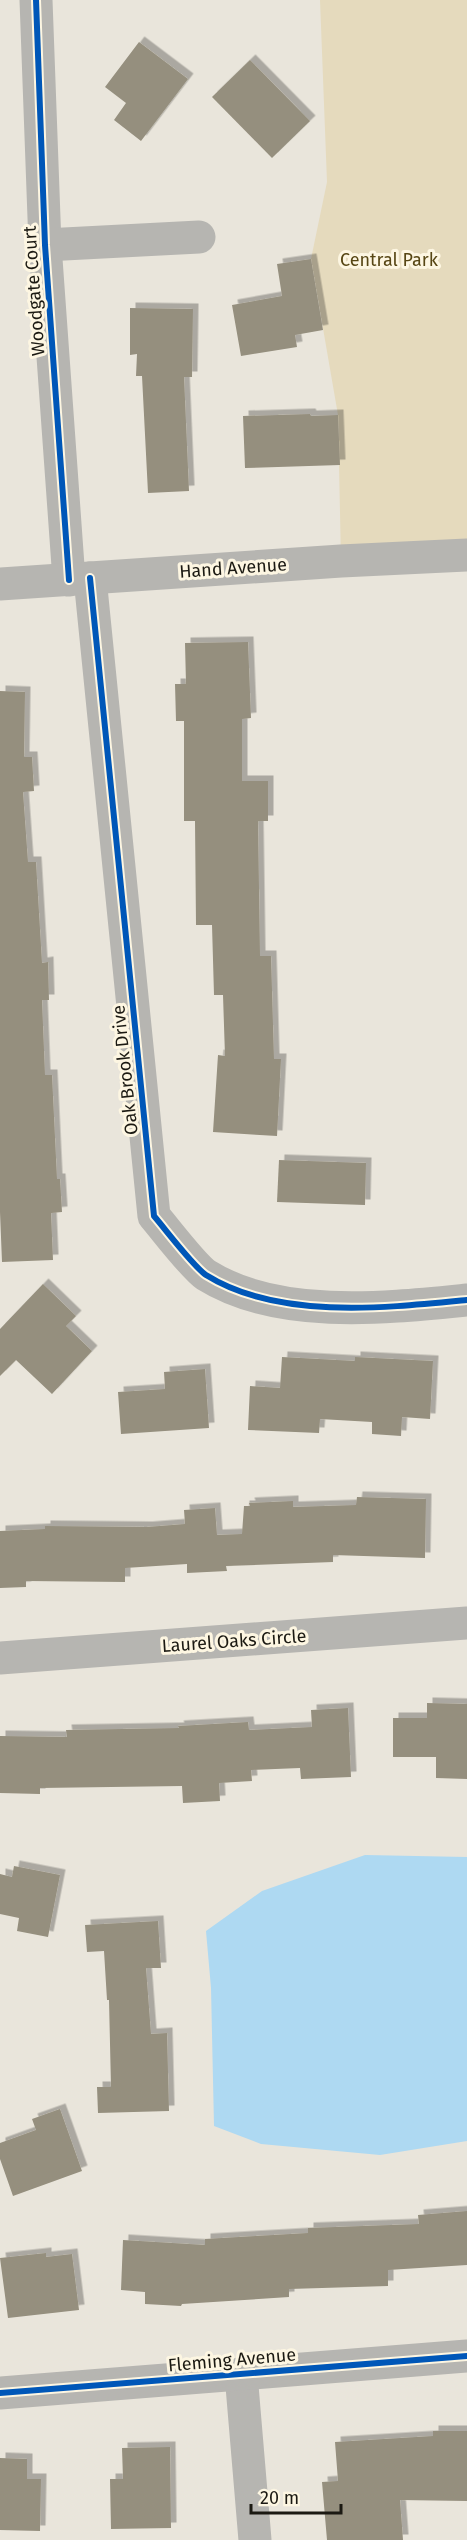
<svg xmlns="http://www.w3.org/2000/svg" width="467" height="2540" font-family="'Fira Sans',sans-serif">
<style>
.green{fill:#e5dabd}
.water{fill:#aed9f2}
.building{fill:#958f7e;filter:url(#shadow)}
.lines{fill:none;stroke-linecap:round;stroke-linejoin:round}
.minor{stroke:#b6b5b1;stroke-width:33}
.tertiary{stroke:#b6b5b1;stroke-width:33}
.cycleway-casing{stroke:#fdf6e2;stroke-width:10}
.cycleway{stroke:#0057b8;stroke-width:6}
.labels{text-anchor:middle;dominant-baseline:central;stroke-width:6;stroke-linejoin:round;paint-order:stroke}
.park-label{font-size:18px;fill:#574614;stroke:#fdf6e2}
.street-label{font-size:18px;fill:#1b1912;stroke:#fdf6e2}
</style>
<defs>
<filter id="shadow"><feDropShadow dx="5.5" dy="-5.5" stdDeviation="0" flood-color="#0004"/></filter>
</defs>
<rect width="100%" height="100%" fill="#e9e5db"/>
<path class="green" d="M320 0H467V555L341 561 338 415 311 259 327 182Z"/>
<path class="water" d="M365 1855 467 1857V2141L380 2155 261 2144 214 2126 211 1988 206 1931 262 1891Z"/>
<g class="building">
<path d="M139 42 188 79 141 141 114 120 126 103 105 87Z"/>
<path d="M250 60 310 121 272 158 212 97Z"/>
<path d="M311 259 323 330 295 335 297 347 241 356 232 305 282 296 277 264Z"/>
<path d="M130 308 193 309 192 377H184L189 491 148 493 142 376H136L137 354 130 355Z"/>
<path d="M310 414 311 416 338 415 340 465 245 468 243 416Z"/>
<path d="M248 642 251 718 242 719V781H268V821H258L260 956H271L274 1059H281L277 1136 213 1132 218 1055 225 1056 223 995H214L212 925H196L195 821H184V721H176L175 684H186L185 643Z"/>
<path d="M0 691 25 692 24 757H32L34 791 23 792 28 862H36L42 963 48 962 49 1000H42L45 1075H52L57 1179H60L62 1212 51 1213 53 1260 2 1262 0 1212Z"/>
<path d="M279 1160 366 1163 365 1205 277 1202Z"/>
<path d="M43 1284 76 1316 66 1326 92 1351 52 1394 16 1360 0 1376V1329Z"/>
<path d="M282 1357 355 1361V1357L433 1361 430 1419 402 1417 401 1436 372 1434V1422L320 1419 319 1433 248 1430 250 1386 280 1388Z"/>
<path d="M205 1369 209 1428 121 1434 118 1392 165 1389 164 1372Z"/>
<path d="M357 1497 426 1499 425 1558 333 1555V1562L226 1566 227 1571 187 1573V1564L125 1568V1582L26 1581V1587L0 1588V1531L45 1529V1526L147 1527 185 1524 184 1510 215 1508 217 1535 242 1534 244 1506H250L249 1503 293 1501V1507L356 1505Z"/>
<path d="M427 1703 467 1704V1779L436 1778V1757H393V1718H427Z"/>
<path d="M348 1708 351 1777 301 1779 300 1768 251 1770 252 1781 219 1783 220 1801 183 1803 182 1786 40 1788V1794L0 1793V1736L67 1737 66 1730 179 1728 178 1726 248 1722 249 1730 312 1727 311 1710Z"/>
<path d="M14 1866 60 1875 48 1937 17 1931 19 1918 0 1914V1874L12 1877Z"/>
<path d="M158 1921 161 1968H146L151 2034 167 2033 169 2111 98 2113 97 2087H111L109 2000H107L104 1951 87 1952 85 1925Z"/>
<path d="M60 2109 82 2171 13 2196 0 2159V2143L36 2130 32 2119Z"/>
<path d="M467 2211V2265L388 2270V2286L289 2289V2297L182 2304 181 2306 145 2304V2292L121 2290 123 2240 205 2245V2239L308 2233V2228L419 2224 418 2215Z"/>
<path d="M46 2253V2257L72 2254 79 2310 8 2318 0 2258Z"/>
<path d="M433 2431H467V2501L400 2500 403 2540H327L322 2482 338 2481 335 2442 433 2436Z"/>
<path d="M170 2447 171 2528 111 2529 110 2479H123L122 2448Z"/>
<path d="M0 2458 27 2459V2479H41L40 2531 0 2530Z"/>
</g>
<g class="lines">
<g class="minor">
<path d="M36 0 45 245 69 580"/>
<path d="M45 245 199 237"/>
<path d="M90 578 154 1216C166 1230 193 1266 206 1275 278 1320 386 1308 467 1300"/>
<path d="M0 1658 467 1623"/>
<path d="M241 2374 255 2540"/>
</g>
<g class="tertiary">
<path d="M0 584 341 561 467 555"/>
<path d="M0 2393 467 2356"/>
</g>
<defs>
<g id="cycleway">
<path d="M36 0 45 245 69 580"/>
<path d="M90 578 154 1216C166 1230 193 1266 206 1275 278 1320 386 1308 467 1300"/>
<path d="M0 2393 467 2356"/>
</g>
</defs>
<use href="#cycleway" class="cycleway-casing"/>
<use href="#cycleway" class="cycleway"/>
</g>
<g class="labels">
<g class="park-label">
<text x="389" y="260">Central Park</text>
</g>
<g class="street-label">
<text transform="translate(34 291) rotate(-94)">Woodgate Court</text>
<text transform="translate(233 568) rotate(-4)">Hand Avenue</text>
<text transform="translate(125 1070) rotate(-96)">Oak Brook Drive</text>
<text transform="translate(234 1641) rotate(-4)">Laurel Oaks Circle</text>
<text transform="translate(232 2360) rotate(-5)">Fleming Avenue</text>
</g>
</g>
<path d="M251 2504v9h90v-9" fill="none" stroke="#1b1912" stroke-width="3"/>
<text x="260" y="2504" font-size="18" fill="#1b1912" stroke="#fdf6e2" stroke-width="4.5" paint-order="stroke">20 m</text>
</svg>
